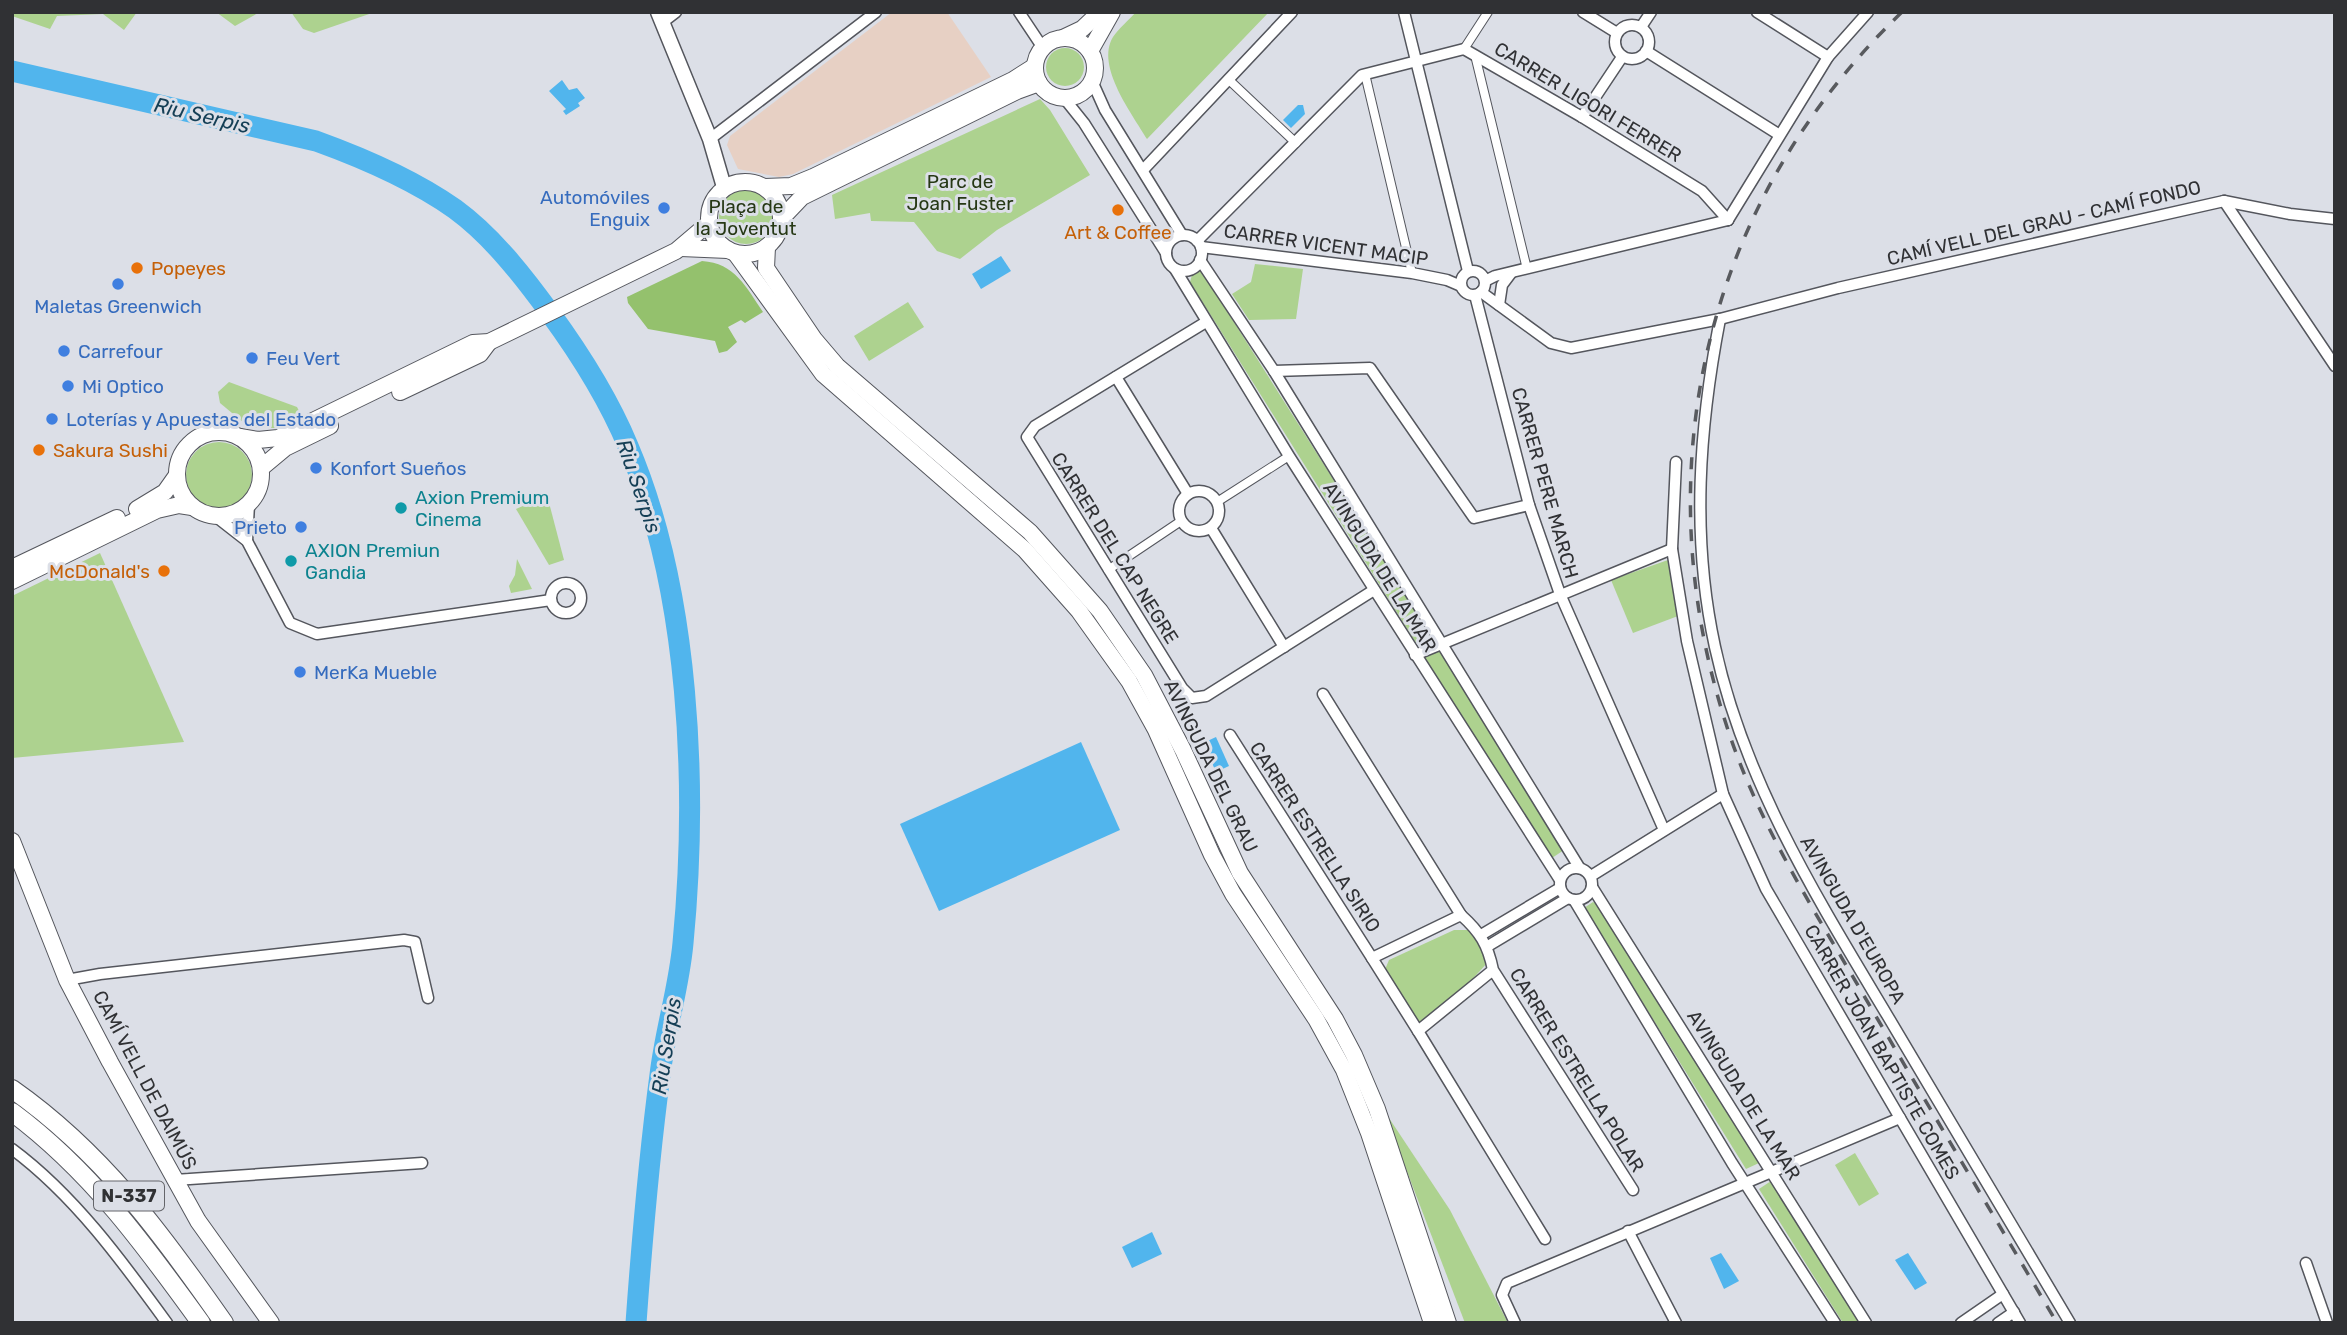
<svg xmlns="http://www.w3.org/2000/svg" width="2347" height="1335" font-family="Rubik,sans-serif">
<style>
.education{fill:#e7d0c4}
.green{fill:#add28f}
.forest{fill:#94c16d}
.water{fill:#51b5ed}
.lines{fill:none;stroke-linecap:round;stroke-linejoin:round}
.river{stroke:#51b5ed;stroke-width:21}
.pedestrian-casing{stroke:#54565d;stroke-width:10}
.minor-casing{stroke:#54565d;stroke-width:13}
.tertiary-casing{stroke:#54565d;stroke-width:17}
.secondary-casing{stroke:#54565d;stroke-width:18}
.trunk-casing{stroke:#54565d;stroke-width:20}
.pedestrian{stroke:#fff;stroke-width:8}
.minor{stroke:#fff;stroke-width:10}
.tertiary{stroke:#fff;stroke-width:14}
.secondary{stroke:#fff;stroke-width:16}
.trunk{stroke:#fff;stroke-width:18}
.rail{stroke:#585a5e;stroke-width:3.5;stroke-dasharray:12 12;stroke-linecap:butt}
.shop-dot{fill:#3f7fe0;stroke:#dcdfe7;stroke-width:2.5}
.food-dot{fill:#e8710a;stroke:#dcdfe7;stroke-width:2.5}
.culture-dot{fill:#0f9aa8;stroke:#dcdfe7;stroke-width:2.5}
.labels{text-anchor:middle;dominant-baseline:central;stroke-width:6;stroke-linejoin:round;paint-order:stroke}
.shield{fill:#dcdfe7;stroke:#64656a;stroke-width:2}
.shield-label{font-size:18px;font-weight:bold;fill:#303134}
.street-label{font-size:19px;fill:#303134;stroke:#dcdfe7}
.park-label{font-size:19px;fill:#263815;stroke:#dcdfe7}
.shop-label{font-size:19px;fill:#366cbe;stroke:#dcdfe7;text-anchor:start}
.food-label{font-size:19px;fill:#c56008;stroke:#dcdfe7;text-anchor:start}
.culture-label{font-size:19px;fill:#0d838f;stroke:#dcdfe7;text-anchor:start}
.water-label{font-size:21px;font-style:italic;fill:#153f56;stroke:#dcdfe7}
</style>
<rect width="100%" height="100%" fill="#dcdfe7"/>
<path class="education" d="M892 12H947L991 77 793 174 779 177 738 169 727 145 730 136Z"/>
<g class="green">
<path d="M12 12H137L124 30 103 14 57 16 50 29 12 16Z"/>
<path d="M216 12H260L235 26Z"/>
<path d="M291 12H375L314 33 303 29Z"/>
<path d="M1136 12H1269L1147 139C1133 115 1095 66 1113 37 1119 28 1129 20 1136 12Z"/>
<circle cx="1065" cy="67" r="19"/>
<path d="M1040 99 1050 110 1090 175 997 230 960 259 937 251 914 222 871 221 870 213 835 219 832 195Z"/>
<circle cx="746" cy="217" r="27"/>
<path d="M1255 264 1303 269 1296 319 1249 320 1232 294 1251 282Z"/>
<path d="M1201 270 1431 634 1422 645 1416 643 1190 282 1192 275Z"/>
<path d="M908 302 924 327 869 361 854 336Z"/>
<path d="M229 382 297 407 301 415 275 428H250L220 403 218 392Z"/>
<circle cx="219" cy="475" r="33"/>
<path d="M547 495 564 560 549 565 516 509Z"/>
<path d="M100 553 184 742 12 758V596Z"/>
<path d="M517 559 532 589 511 593 509 586 515 575Z"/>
<path d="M1668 560 1678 616 1633 633 1611 580Z"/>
<path d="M1440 650 1564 850 1552 858 1425 662 1424 654Z"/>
<path d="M1593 902 1597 904 1759 1163 1746 1169 1584 908Z"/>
<path d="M1454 930H1469L1482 945 1488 962 1469 983 1422 1021H1416L1384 972 1389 960Z"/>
<path d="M1383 1109 1450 1210 1508 1323H1465Z"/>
<path d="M1855 1153 1879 1194 1859 1206 1835 1165Z"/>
<path d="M1771 1181 1860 1323H1843L1759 1189Z"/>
</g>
<path class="forest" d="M702 261C735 263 746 287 763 312L745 323 741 320 728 327 737 342 727 351 719 353 715 341 648 329 628 303 627 297Z"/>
<g class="water">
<path d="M562 80 569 90 577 88 585 98 578 103 580 106 566 115 563 111 566 109 549 91Z"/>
<path d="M1298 105H1303L1305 114 1291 128 1283 120Z"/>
<path d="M1001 256 1011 271 981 289 972 274Z"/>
<path d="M1216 737 1229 766 1216 772 1203 743Z"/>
<path d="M1081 742 1120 830 939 911 900 824Z"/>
<path d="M1152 1232 1162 1254 1132 1268 1122 1247Z"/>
<path d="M1721 1253 1739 1281 1724 1289 1710 1258Z"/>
<path d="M1908 1253 1927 1283 1915 1290 1895 1260Z"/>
</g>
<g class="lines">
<path class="river" d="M12 71 316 141C363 158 414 180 455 209 492 236 523 276 550 313 580 354 608 398 628 446 690 591 698 787 683 943 679 988 665 1031 660 1075 649 1157 642 1240 636 1323"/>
<defs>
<g id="pedestrian">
<path d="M1464 49 1488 12"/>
<path d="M1475 55 1527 269"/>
<path d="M1365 74 1412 273"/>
<path d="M1228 79 1296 143"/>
<path d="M1217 502 1289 456"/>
<path d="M1108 570 1181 521"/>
</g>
<g id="minor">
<path d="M1019 12 1043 48"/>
<path d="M1404 12 1468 271"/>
<path d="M1583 12 1617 33"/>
<path d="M1757 12 1828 57"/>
<path d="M663 22 676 12"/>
<circle cx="1632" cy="42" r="17"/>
<path d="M1641 27 1651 12"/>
<path d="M1646 51 1778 134"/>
<path d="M1092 81 1105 110 1182 235"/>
<path d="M1064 98 1084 123 1166 253"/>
<path d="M1582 117 1622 57"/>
<path d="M710 139 876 12"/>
<path d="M1143 170 1292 12"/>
<path d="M2224 201 2335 366"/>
<path d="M1728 220 1828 57 1868 12"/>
<circle cx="1184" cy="253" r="18"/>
<path d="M1197 241 1362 75 1464 49 1582 117 1702 191 1728 220"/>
<path d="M1201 247 1412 273 1447 280 1461 286"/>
<path d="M1200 260 1274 371 1579 867"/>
<path d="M1175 269 1289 456 1560 880"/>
<circle cx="1473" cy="283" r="12"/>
<path d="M1485 281 1495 276 1728 220"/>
<path d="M1481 292 1551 343 1571 348 1720 319 1838 288 2224 201 2290 214 2335 219"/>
<path d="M1475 295 1529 505 1560 594 1664 830"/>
<path d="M1499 305 1502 285 1511 273"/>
<path d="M1720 319C1699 428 1691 537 1715 647 1744 781 1817 898 1887 1015 1948 1117 2009 1220 2070 1323"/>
<path d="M1206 322 1035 426 1027 437 1182 688 1192 698 1206 696 1374 590"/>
<path d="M1274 371 1370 368 1474 518 1529 505"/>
<path d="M1116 377 1188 494"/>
<path d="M1676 462 1672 549 1687 641 1723 794 1766 889 2020 1323"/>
<circle cx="1199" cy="511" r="20"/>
<path d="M215 516 247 541 290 623 317 634 551 600"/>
<path d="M1211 528 1284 647"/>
<path d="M247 541 249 504"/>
<circle cx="566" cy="598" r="15"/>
<path d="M1415 655 1672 549"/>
<path d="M1323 694 1461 915"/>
<path d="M1230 735 1372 958"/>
<circle cx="1576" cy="884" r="16"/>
<path d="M1591 876 1723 794"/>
<path d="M1592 887 1866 1323"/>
<path d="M1574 900 1732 1163 1835 1323"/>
<path d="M1481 935 1560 888"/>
<path d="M1488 946 1568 898"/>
<path d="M1493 970 1418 1031 1372 958 1461 915C1480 932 1488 945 1493 970L1633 1190"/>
<path d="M67 980 100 974 404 940 415 942 428 998"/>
<path d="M1418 1031 1545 1239"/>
<path d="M12 1149C74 1195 122 1261 167 1323"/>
<path d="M175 1180 422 1163"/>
<path d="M1628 1231 1676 1323"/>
<path d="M2306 1263 2327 1323"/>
<path d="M1515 1323 1502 1295 1507 1283 1900 1118"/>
<path d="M1961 1323 2003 1294"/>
<path d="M1998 1323 2014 1312"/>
</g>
<path id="tertiary" d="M658 12 710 139 724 187"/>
<g id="secondary">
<path d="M1063 38 1082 29 1100 12"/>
<circle cx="1065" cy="68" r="30"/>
<path d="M1090 51 1112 12"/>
<circle cx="745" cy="218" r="36"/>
<path d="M765 187 791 186 813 177 1013 80 1035 66"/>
<path d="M781 219 802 197 1017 91 1039 83"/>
<path d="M767 247 766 268 814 339 837 366 1030 532 1100 611 1144 675 1183 750 1240 873 1335 1019 1354 1055 1377 1109 1448 1323"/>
<path d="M681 248 728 250"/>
<path d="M736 254 823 374 1025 550 1079 611 1129 681 1156 730 1212 855 1233 894 1316 1019 1344 1070 1369 1133 1432 1323"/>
<path d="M400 392 480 354 489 342"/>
<circle cx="219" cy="474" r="42"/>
<path d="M240 437 258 440 278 438 473 343 489 342 676 251 709 223"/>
<path d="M261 468 285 448 330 426"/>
<path d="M137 509 165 492 177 475"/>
<path d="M12 568 117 518"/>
<path d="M12 581 157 510 179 505 192 507"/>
<path d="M12 841 67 980 110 1062 198 1221 271 1323"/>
</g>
<g id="trunk">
<path d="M12 1089C102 1152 162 1234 224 1323"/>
<path d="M12 1112C90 1170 144 1244 201 1323"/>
</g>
</defs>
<use href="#pedestrian" class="pedestrian-casing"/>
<use href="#minor" class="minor-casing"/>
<use href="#tertiary" class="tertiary-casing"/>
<use href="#secondary" class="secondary-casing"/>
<use href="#trunk" class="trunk-casing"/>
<use href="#pedestrian" class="pedestrian"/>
<use href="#minor" class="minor"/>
<use href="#tertiary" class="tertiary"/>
<use href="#secondary" class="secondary"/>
<use href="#trunk" class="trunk"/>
<path class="rail" d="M1902 12C1703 203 1642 474 1729 733 1760 826 1814 910 1863 994 1927 1104 1992 1213 2057 1323"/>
</g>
<g class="shop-dot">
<circle cx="664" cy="208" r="7"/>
<circle cx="118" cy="284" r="7"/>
<circle cx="64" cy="351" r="7"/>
<circle cx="252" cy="358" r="7"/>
<circle cx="68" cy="386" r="7"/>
<circle cx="52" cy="419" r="7"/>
<circle cx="316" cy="468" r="7"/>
<circle cx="301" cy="527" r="7"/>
<circle cx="300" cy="672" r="7"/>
</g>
<g class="food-dot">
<circle cx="1118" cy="210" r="7"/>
<circle cx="137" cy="268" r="7"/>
<circle cx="39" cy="450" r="7"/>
<circle cx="164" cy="571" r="7"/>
</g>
<g class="culture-dot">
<circle cx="401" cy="508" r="7"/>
<circle cx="291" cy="561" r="7"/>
</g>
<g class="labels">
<rect class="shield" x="94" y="1181.5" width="70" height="29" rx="5"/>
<g class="shield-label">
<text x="129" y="1196">N-337</text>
</g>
<g class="street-label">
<text transform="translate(1588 102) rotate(31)">CARRER LIGORI FERRER</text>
<text transform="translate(2044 223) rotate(-13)">CAMÍ VELL DEL GRAU - CAMÍ FONDO</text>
<text transform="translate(1326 245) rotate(8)">CARRER VICENT MACIP</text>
<text transform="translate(1545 483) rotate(74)">CARRER PERE MARCH</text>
<text transform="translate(1115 548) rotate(58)">CARRER DEL CAP NEGRE</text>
<text transform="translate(1380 567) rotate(58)">AVINGUDA DE LA MAR</text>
<text transform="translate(1211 766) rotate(64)">AVINGUDA DEL GRAU</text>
<text transform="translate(1315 837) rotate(57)">CARRER ESTRELLA SIRIO</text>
<text transform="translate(1853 920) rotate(60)">AVINGUDA D'EUROPA</text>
<text transform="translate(1882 1052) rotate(60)">CARRER JOAN BAPTISTE COMES</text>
<text transform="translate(1577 1070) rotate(58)">CARRER ESTRELLA POLAR</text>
<text transform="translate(145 1080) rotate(62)">CAMÍ VELL DE DAIMÚS</text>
<text transform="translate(1744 1095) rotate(58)">AVINGUDA DE LA MAR</text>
</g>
<g class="park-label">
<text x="960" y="181">Parc de<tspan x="960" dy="22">Joan Fuster</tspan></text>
<text x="746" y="206">Plaça de<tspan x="746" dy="22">la Joventut</tspan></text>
</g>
<g class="shop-label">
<text x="650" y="197" text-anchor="end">Automóviles<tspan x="650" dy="22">Enguix</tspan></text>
<text x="118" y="306" text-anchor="middle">Maletas Greenwich</text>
<text x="78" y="351">Carrefour</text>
<text x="266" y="358">Feu Vert</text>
<text x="82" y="386">Mi Optico</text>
<text x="66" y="419">Loterías y Apuestas del Estado</text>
<text x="330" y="468">Konfort Sueños</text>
<text x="287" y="527" text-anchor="end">Prieto</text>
<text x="314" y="672">MerKa Mueble</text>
</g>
<g class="food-label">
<text x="1118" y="232" text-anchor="middle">Art &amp; Coffee</text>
<text x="151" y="268">Popeyes</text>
<text x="53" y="450">Sakura Sushi</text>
<text x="150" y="571" text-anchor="end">McDonald's</text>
</g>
<g class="culture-label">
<text x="415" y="497">Axion Premium<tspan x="415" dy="22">Cinema</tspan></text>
<text x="305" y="550">AXION Premiun<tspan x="305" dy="22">Gandia</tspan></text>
</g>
<g class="water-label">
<text transform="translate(202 115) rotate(13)">Riu Serpis</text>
<text transform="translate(639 486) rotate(71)">Riu Serpis</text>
<text transform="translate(666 1046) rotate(-81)">Riu Serpis</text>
</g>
</g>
<rect width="2347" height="1335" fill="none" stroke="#303134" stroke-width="28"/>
</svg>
